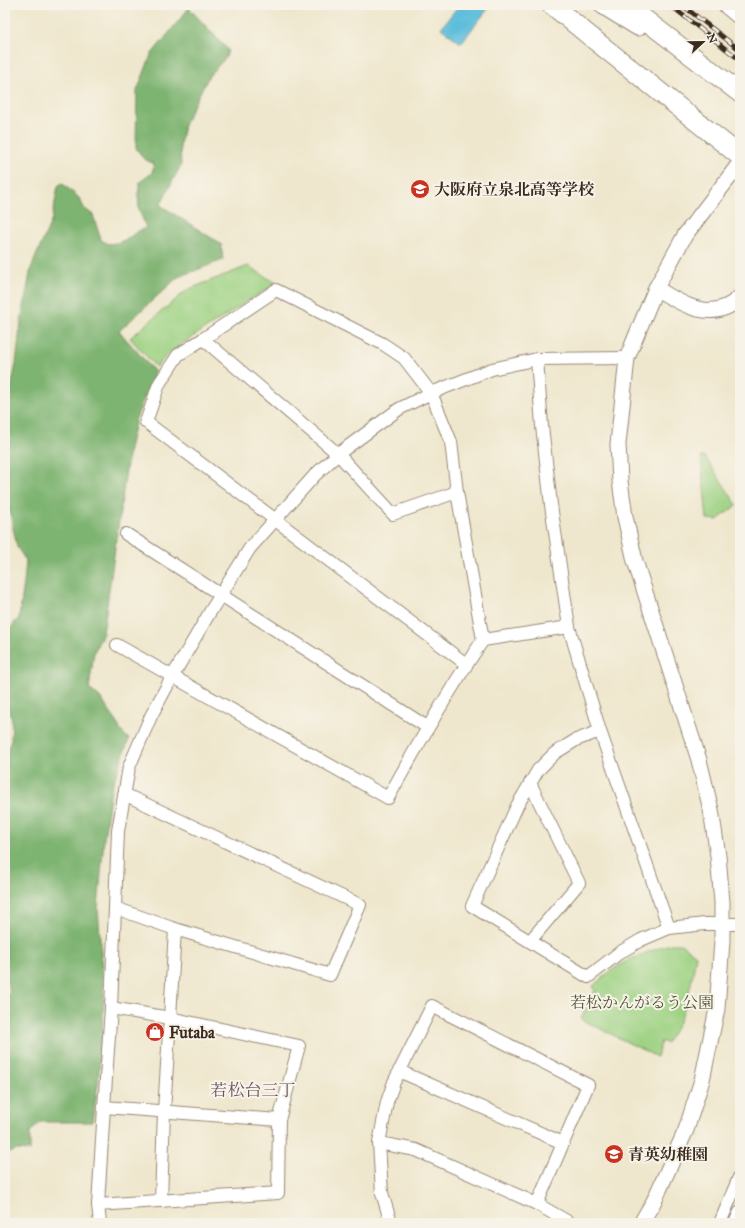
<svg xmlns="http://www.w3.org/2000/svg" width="745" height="1228" font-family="'IM FELL Great Primer','Noto Serif JP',serif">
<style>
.green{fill:#9ed283;stroke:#6c7e50}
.forest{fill:#7eb471;stroke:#5c6f48}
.water{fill:#5cbdda;stroke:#4c747c}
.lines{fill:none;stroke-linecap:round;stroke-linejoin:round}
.minor-casing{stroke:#958876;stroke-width:14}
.tertiary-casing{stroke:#958876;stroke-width:17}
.primary-casing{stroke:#958876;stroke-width:21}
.minor{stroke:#fff;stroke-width:12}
.tertiary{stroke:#fff;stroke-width:15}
.primary{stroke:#fff;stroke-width:19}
.rail-casing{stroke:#3b2a1e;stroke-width:4.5}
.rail{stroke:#f7f3e8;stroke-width:3;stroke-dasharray:9;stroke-linecap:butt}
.labels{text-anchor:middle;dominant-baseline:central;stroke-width:4;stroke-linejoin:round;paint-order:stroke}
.poi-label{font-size:16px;font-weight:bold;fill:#3b2a1e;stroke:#f7f3e8;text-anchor:start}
.park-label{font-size:16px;fill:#545437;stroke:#f7f3e8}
.neighbourhood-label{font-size:17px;fill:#69535f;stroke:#f7f3e8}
</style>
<rect width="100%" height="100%" fill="#f7f3e8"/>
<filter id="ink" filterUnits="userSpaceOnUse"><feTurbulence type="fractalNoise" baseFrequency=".025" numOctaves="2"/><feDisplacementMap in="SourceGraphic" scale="8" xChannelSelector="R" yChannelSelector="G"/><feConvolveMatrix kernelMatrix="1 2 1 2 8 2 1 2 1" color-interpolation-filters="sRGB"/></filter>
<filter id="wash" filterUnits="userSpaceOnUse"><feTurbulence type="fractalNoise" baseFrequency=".012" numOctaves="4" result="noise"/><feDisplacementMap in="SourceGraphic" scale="16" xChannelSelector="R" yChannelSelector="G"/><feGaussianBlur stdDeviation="0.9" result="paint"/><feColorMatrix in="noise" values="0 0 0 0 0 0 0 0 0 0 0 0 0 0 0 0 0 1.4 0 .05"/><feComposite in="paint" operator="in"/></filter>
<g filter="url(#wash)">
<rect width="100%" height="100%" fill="#efe7cd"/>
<g class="green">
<path d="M248 266 276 283 180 345 164 358 156 367 130 338 187 290Z"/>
<path d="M701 457H705L737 505 717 520 707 519Z"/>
<path d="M670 944H681L696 955C691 986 686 1018 666 1043L661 1041 657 1057 581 1019 595 990 593 986C600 980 607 973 615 968 631 957 652 951 670 944Z"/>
</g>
<path class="forest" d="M189 8 228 50 226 57 209 76 195 102 184 125 180 145 181 165 160 205 221 244 223 260 178 277 119 331 155 372 136 418 129 449 103 633 94 652 89 689 100 697 109 711 117 722 120 730 129 739 111 789 104 839 98 907 104 1000 98 1084 92 1122H40L30 1133V1151L17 1150 5 1154V995L10 991 5 976V755L11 741 12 720 7 705 10 688 8 670V655L5 652V634L19 618 24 583 26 561 17 547 7 498 5 495V401L11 388 16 364 20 328 31 268 52 219 58 186 62 183 79 198 84 208 93 215 101 240 108 244 117 243 127 239 138 231 146 228 139 209 138 194 140 182 152 173 154 164 144 159 136 148 137 91 151 55Z"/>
<path class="water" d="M459 5H491L461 43 441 28Z"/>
</g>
<g filter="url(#ink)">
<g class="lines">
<defs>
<g id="minor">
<path d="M203 339 276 290 383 344 404 358 431 393 451 442 457 492 483 640"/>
<path d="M537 359 542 426 551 505 569 627 600 731 669 928"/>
<path d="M457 492 393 514 338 454 203 339 178 355 159 384 146 422 466 664"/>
<path d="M126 534 427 727"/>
<path d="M117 645 388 798C418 744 448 691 483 640L569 627"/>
<path d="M600 731 576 740 555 753 538 770 517 806 472 906 588 977 619 953 641 940 669 928 705 924H740"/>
<path d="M530 783 579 883 530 941"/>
<path d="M124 794 360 905 330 975 175 929 115 908 118 831 129 767 151 716 172 677 210 612 250 548 315 475 338 454 399 409 431 393 492 369 537 359 627 358"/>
<path d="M399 1071 563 1143"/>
<path d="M104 1107 279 1120"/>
<path d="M379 1143 416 1150 537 1204 570 1223"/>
<path d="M161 1201 164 1111 170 1018 175 929"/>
<path d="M98 1205 104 1107 111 1008 115 908"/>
<path d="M100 1223 98 1205 278 1193 279 1120 299 1046 170 1018 111 1008"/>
<path d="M391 1223 382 1193 379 1143 387 1102 394 1082 432 1006 588 1085 537 1204"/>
<path d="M720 1223 740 1175"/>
<path d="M735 1223 740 1212"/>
</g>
<g id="tertiary">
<path d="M656 288C682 305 714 324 740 297"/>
<path d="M641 1223 654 1201 686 1130 702 1080 717 1009 722 941V902L718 856 711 810 699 760 635 561 625 517 620 481 618 444 627 358 656 288 685 235 740 163"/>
</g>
<g id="primary">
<path d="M552 5 597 42 740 156"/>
<path d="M604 5 638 26"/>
<path d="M626 5 740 93"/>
<path d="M728 5 740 15"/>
</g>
</defs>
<use href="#minor" class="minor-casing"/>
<use href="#tertiary" class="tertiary-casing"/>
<use href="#primary" class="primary-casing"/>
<use href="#minor" class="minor"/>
<use href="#tertiary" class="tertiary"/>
<use href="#primary" class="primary"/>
<defs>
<g id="rail">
<path d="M670 5 740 60"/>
<path d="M682 5 740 50"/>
</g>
</defs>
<use href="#rail" class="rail-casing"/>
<use href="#rail" class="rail"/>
</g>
</g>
<defs>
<symbol id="school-disc" viewBox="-11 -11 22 22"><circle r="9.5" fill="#c8321e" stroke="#f7f3e8"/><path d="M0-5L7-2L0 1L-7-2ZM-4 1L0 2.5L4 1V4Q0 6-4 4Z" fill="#fff"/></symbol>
<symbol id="shop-disc" viewBox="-11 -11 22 22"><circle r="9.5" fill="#c8321e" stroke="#f7f3e8"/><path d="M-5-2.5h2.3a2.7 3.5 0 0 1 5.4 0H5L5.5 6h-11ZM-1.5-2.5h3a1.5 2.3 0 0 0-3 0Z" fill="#fff"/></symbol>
</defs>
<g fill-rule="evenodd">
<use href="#school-disc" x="409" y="178" width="22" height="22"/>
<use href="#shop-disc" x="144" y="1021" width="22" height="22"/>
<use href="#school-disc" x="603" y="1143" width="22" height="22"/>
</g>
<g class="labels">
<g class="poi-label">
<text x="434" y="189">大阪府立泉北高等学校</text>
<text x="169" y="1032">Futaba</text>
<text x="628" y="1154">青英幼稚園</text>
</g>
<g class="park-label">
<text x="642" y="1002">若松かんがるう公園</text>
</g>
<g class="neighbourhood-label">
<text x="253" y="1090">若松台三丁</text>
</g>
</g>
<rect width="745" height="1228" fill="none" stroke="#f7f3e8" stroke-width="20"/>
<g transform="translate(703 42) rotate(68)" stroke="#f7f3e8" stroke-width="3" paint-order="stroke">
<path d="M0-3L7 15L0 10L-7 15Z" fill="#3b2a1e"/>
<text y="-6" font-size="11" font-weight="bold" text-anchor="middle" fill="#3b2a1e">N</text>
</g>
</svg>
